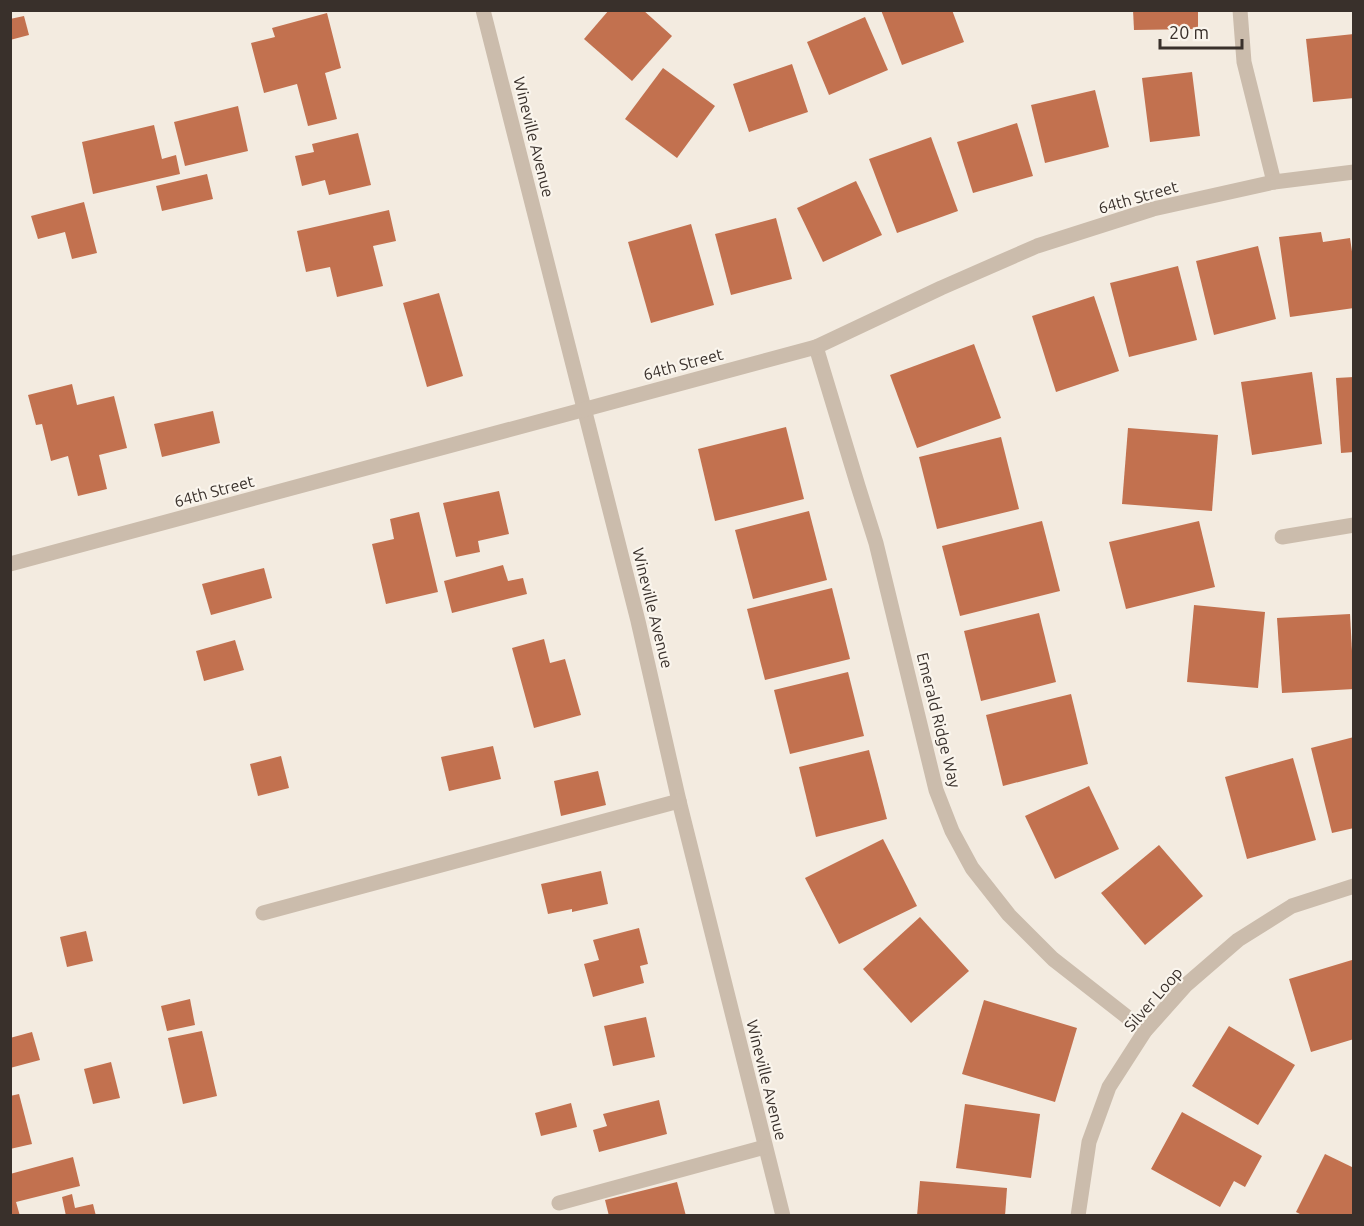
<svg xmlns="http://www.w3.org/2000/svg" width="1364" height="1226" font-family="Ubuntu,sans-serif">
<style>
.building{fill:#c2714f}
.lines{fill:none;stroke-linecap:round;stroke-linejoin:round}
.minor{stroke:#cbbcac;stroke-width:15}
.labels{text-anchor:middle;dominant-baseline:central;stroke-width:4.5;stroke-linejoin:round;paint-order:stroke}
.street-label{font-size:16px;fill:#39302b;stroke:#faf5ed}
</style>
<rect width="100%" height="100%" fill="#f3ebe0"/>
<g class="building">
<path d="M609 10H643L672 36 632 81 584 39Z"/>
<path d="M881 10H952L964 42 902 65Z"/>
<path d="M1133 10H1198V29L1134 30Z"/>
<path d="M327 13 341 68 325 73 337 119 308 126 297 84 264 93 251 43 275 37 272 28Z"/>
<path d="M24 16 29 35 10 40V19Z"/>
<path d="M865 17 888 70 829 95 807 42Z"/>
<path d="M1354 34V98L1313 102 1306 39Z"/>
<path d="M792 64 808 112 749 132 733 84Z"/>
<path d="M663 68 715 106 677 158 625 119Z"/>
<path d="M1192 72 1200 136 1150 142 1142 78Z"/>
<path d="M1095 90 1109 147 1045 163 1031 105Z"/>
<path d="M238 106 248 151 185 166 174 122Z"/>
<path d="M1017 123 1033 176 973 193 957 142Z"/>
<path d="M154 125 162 159 176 155 180 174 93 194 82 142Z"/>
<path d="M358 133 371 185 329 195 325 180 302 186 295 156 314 152 312 144Z"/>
<path d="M931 137 958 211 897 233 869 159Z"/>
<path d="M207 174 213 199 162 211 156 186Z"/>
<path d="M856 181 882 235 823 262 797 208Z"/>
<path d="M84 202 97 253 72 259 65 232 38 239 31 216Z"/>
<path d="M389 210 396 241 373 246 383 286 337 297 330 267 306 272 297 231Z"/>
<path d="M776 218 792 279 731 295 715 234Z"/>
<path d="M691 224 714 305 651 323 628 242Z"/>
<path d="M1321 232 1323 242 1350 238 1354 265V308L1290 317 1279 237Z"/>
<path d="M1258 246 1276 319 1214 335 1196 261Z"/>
<path d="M1178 266 1197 340 1129 357 1110 283Z"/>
<path d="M439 293 463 376 427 387 403 303Z"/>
<path d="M1094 296 1119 371 1056 392 1032 316Z"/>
<path d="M974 344 1001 418 917 448 890 375Z"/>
<path d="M1312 372 1322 444 1252 455 1241 382Z"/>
<path d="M1354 377V452L1341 453 1336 378Z"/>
<path d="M72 384 77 405 114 396 127 448 99 455 107 489 78 496 68 456 51 461 42 424 36 425 28 395Z"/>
<path d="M213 411 220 443 162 457 154 424Z"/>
<path d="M786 427 804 499 715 521 698 449Z"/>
<path d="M1128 428 1218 435 1212 511 1122 504Z"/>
<path d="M1001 437 1019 509 937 529 919 457Z"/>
<path d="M499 491 509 534 478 541 480 552 456 557 443 503Z"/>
<path d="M809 511 827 580 753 599 735 530Z"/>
<path d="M419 512 438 592 386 604 372 544 394 539 390 519Z"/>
<path d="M1042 521 1060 591 960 616 942 546Z"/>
<path d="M1199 521 1215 587 1126 609 1109 542Z"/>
<path d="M503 565 508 581 523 578 527 594 452 613 444 581Z"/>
<path d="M264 568 272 598 211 615 202 584Z"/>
<path d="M832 588 850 659 765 680 747 609Z"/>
<path d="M1194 605 1265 612 1258 688 1187 682Z"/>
<path d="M1039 613 1056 682 981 701 964 631Z"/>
<path d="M1350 614 1354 689 1282 693 1277 618Z"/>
<path d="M544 639 550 663 565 659 581 715 534 728 512 648Z"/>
<path d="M235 640 244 670 204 681 196 651Z"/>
<path d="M848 672 864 736 790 754 774 690Z"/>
<path d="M1071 694 1088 764 1003 786 986 715Z"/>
<path d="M1354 737V828L1332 833 1311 748Z"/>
<path d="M493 746 501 779 449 791 441 757Z"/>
<path d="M869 750 887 819 816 837 799 767Z"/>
<path d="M281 756 289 788 258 796 250 764Z"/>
<path d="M1293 758 1316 840 1247 859 1225 777Z"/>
<path d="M598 771 606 805 561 816 554 781Z"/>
<path d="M1089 786 1119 849 1055 879 1025 816Z"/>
<path d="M883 839 917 906 839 944 805 878Z"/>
<path d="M1159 845 1203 896 1145 945 1101 893Z"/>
<path d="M601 871 608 904 572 912V909L548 914 541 884Z"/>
<path d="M920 917 969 971 911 1023 863 969Z"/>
<path d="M639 928 648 964 640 966 644 983 593 997 584 964 599 960 593 940Z"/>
<path d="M86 931 93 961 67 967 60 937Z"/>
<path d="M1352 960 1354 965V1039L1311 1052 1289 979Z"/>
<path d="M190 999 195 1025 167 1031 161 1006Z"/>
<path d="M984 1000 1077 1028 1055 1102 962 1074Z"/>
<path d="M646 1017 655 1057 613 1066 604 1026Z"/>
<path d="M1229 1026 1295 1065 1258 1125 1192 1086Z"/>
<path d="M202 1031 217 1096 183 1104 168 1038Z"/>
<path d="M32 1032 40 1060 10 1068V1038Z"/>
<path d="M111 1062 120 1098 93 1104 84 1069Z"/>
<path d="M19 1094 32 1144 10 1149V1096Z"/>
<path d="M659 1100 667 1134 599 1152 593 1130 607 1126 603 1114Z"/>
<path d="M571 1103 577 1127 541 1136 535 1113Z"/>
<path d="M965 1104 1040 1114 1031 1178 956 1168Z"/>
<path d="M1182 1112 1262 1156 1245 1187 1234 1181 1220 1207 1151 1169Z"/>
<path d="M1325 1154 1354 1168V1216H1304L1296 1212Z"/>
<path d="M73 1157 80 1186 16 1202 20 1216H10V1174Z"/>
<path d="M920 1181 1007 1188 1005 1216H917Z"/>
<path d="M677 1182 686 1216H609L605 1200Z"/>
<path d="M72 1194 75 1208 93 1204 96 1216H66L62 1197Z"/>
</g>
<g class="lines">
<g class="minor">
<path d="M483 10 638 621 679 801 783 1216"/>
<path d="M1240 10 1244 62 1274 182"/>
<path d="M816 347 858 486 876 543 936 790 952 831 972 868 1009 915 1053 959 1145 1031"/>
<path d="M1282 537 1354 525"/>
<path d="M10 564 816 347 941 288 1037 246 1153 209 1274 182 1354 172"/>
<path d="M263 913 679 801"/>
<path d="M559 1203 765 1147"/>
<path d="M1078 1216 1089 1142 1109 1087 1145 1031 1186 985 1238 940 1292 906 1354 886"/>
</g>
</g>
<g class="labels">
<g class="street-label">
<text transform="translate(534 137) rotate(76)">Wineville Avenue</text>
<text transform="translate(1138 197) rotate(-16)">64th Street</text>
<text transform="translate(683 364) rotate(-15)">64th Street</text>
<text transform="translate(214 491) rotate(-15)">64th Street</text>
<text transform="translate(653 608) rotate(76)">Wineville Avenue</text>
<text transform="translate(939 720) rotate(76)">Emerald Ridge Way</text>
<text transform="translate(1153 999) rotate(-49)">Silver Loop</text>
<text transform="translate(767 1080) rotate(76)">Wineville Avenue</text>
</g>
</g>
<rect width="1364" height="1226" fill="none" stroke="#39302b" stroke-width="24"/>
<path d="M1160 39v9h82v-9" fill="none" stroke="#39302b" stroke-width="3"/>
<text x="1169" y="39" font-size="18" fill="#39302b" stroke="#faf5ed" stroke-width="4.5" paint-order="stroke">20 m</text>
</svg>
